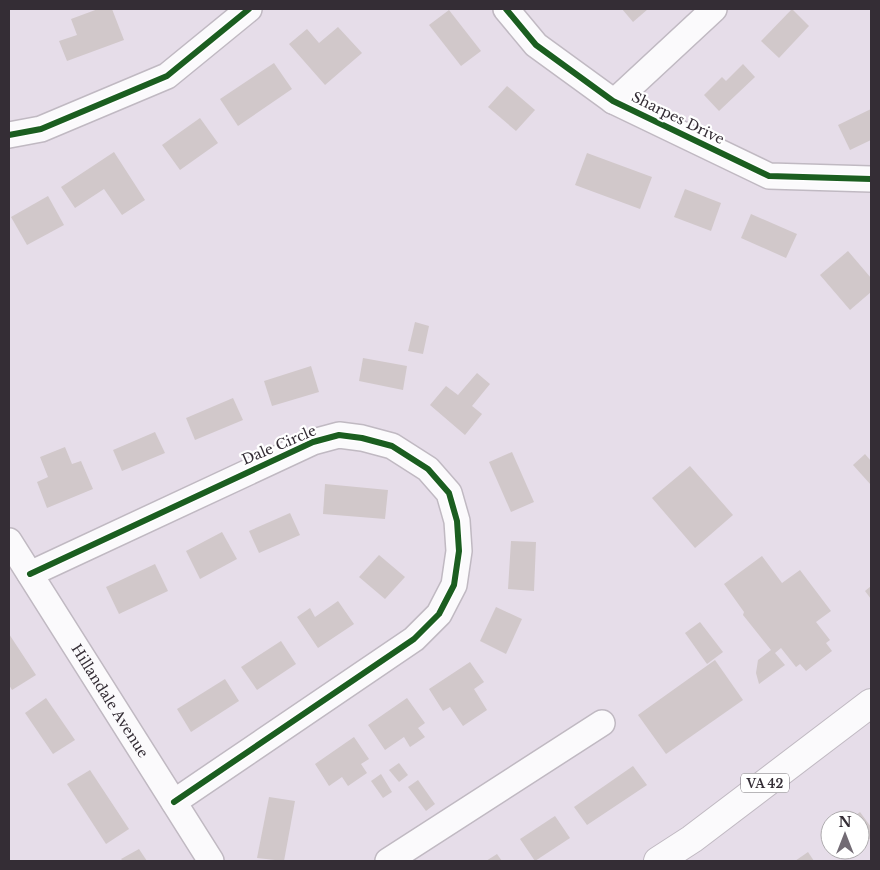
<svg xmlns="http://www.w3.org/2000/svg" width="880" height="870" font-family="'Libre Baskerville',serif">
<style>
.building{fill:#d1c8ca}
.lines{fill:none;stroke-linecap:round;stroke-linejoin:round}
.minor-casing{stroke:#c0b9c2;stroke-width:28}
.major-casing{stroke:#c0b9c2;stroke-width:30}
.minor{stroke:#fbfafc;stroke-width:25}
.major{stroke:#fbfafc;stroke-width:28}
.cycleway-casing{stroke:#fff;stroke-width:9}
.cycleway{stroke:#1b5e20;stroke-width:6}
.labels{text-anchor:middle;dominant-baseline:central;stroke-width:4.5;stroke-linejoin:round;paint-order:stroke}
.shield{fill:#fff;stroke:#716c72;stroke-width:1}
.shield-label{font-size:12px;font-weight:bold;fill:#342d35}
.street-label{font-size:14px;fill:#342d35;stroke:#fff}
</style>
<rect width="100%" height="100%" fill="#e6dde9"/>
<g class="building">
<path d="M98 9H112L124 40 67 61 59 41 77 35 71 19Z"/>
<path d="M622 9H648L633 22Z"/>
<path d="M792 9 809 26 779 58 761 41Z"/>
<path d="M449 10 481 51 461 66 429 25Z"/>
<path d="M338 27 362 53 325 85 289 44 307 29 319 43Z"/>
<path d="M274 63 292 89 238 126 220 99Z"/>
<path d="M743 64 755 77 719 111 704 95 722 77 726 81Z"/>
<path d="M507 86 535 110 516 131 488 107Z"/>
<path d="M871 109V140L850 150 838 125Z"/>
<path d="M200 118 218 143 180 170 162 145Z"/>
<path d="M114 152 145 200 122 215 104 189 75 208 61 187Z"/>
<path d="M587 153 652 177 640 209 575 185Z"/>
<path d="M685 189 721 203 711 231 674 217Z"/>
<path d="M48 196 64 225 27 245 11 217Z"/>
<path d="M751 214 797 234 786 258 741 238Z"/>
<path d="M848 251 871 278V292L850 310 820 275Z"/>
<path d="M415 322 429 326 423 354 408 351Z"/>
<path d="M363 358 407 366 403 390 359 381Z"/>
<path d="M311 366 319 392 272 406 264 381Z"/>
<path d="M477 373 490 384 472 406 482 414 465 435 430 405 446 386 458 395Z"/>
<path d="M233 398 243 420 195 440 186 418Z"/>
<path d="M155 432 165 453 122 471 113 450Z"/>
<path d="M65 447 72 464 81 461 93 489 47 508 37 482 48 477 40 457Z"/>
<path d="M512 452 534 502 511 512 489 462Z"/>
<path d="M865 454 871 461V485L853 465Z"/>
<path d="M690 466 733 515 695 548 652 498Z"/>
<path d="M325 484 388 490 385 519 323 514Z"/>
<path d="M290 513 300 535 259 553 249 531Z"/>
<path d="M222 532 237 559 200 579 186 551Z"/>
<path d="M511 541 536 542 534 591 508 589Z"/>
<path d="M379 555 405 577 385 599 359 577Z"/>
<path d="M762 556 782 583 800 570 831 611 816 622 830 640 826 643 832 651 806 671 800 664 796 667 781 648 775 653 785 665 759 684 756 673 758 660 771 650 743 615 744 612 724 584Z"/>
<path d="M155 564 168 591 119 614 106 587Z"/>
<path d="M871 586V599L865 591Z"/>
<path d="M338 601 354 624 318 648 297 617 310 608 315 617Z"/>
<path d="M496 607 522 619 506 654 480 641Z"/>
<path d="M700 622 723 652 707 664 685 633Z"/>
<path d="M9 634 36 675 12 690 9 685Z"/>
<path d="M281 641 296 664 257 690 241 667Z"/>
<path d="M715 660 743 700 666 754 638 715Z"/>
<path d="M470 662 484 682 474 689 487 710 463 726 450 707 443 711 429 689Z"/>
<path d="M225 679 239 701 191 732 177 709Z"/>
<path d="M46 698 75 740 53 754 25 713Z"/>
<path d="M407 698 425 723 418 728 425 737 410 747 404 737 385 750 368 725Z"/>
<path d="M354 737 369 759 361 764 367 773 348 786 342 777 329 786 315 764Z"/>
<path d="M399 763 408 775 399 782 389 770Z"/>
<path d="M633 766 647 785 587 825 574 807Z"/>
<path d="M90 770 129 829 106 844 67 784Z"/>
<path d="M381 774 392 792 383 798 371 781Z"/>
<path d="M418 780 435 804 426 811 408 787Z"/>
<path d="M269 797 295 801 284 861 257 858Z"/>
<path d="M860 812 871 827V838L860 846V820H849Z"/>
<path d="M555 816 570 838 535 861 520 839Z"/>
<path d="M139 849 147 861H123L121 859Z"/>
<path d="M808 852 814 861H795Z"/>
<path d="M497 854 502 861H486Z"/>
</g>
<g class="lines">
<defs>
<g id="minor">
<path d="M506 9 536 45 613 101 769 176 871 179"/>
<path d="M613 101 616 100 714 9"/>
<path d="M9 135 41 129 167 76 249 9"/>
<path id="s1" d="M9 541 211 861"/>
<path d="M30 574 313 442 339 435 362 438 392 446 428 469 449 493 457 521 459 551 454 585 439 614 414 639 174 802"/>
<path d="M388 861 602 723"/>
</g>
<path id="major" d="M658 861 692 839 871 703"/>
</defs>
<use href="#minor" class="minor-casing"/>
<use href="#major" class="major-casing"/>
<use href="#minor" class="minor"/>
<use href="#major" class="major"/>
<defs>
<g id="cycleway">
<path d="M506 9 536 45 613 101 769 176 871 179"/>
<path d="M9 135 41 129 167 76 249 9"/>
<path d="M30 574 313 442 339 435 362 438 392 446 428 469 449 493 457 521 459 551 454 585 439 614 414 639 174 802"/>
</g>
</defs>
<use href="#cycleway" class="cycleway-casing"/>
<use href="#cycleway" class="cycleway"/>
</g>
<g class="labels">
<rect class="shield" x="741" y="773.5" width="48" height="19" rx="4"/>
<g class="shield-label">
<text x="765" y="783">VA 42</text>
</g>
<g class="street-label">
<text transform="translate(678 118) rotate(26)">Sharpes Drive</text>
<text transform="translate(279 445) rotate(-23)">Dale Circle</text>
<text stroke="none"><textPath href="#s1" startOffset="189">Hillandale Avenue</textPath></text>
</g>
</g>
<rect width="880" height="870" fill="none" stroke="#342d35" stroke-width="20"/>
<g transform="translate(845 835)"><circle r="24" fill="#ffffff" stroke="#aeabae"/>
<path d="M0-4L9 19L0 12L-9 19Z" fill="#726b74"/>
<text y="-8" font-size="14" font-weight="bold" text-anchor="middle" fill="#342d35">N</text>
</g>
</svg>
